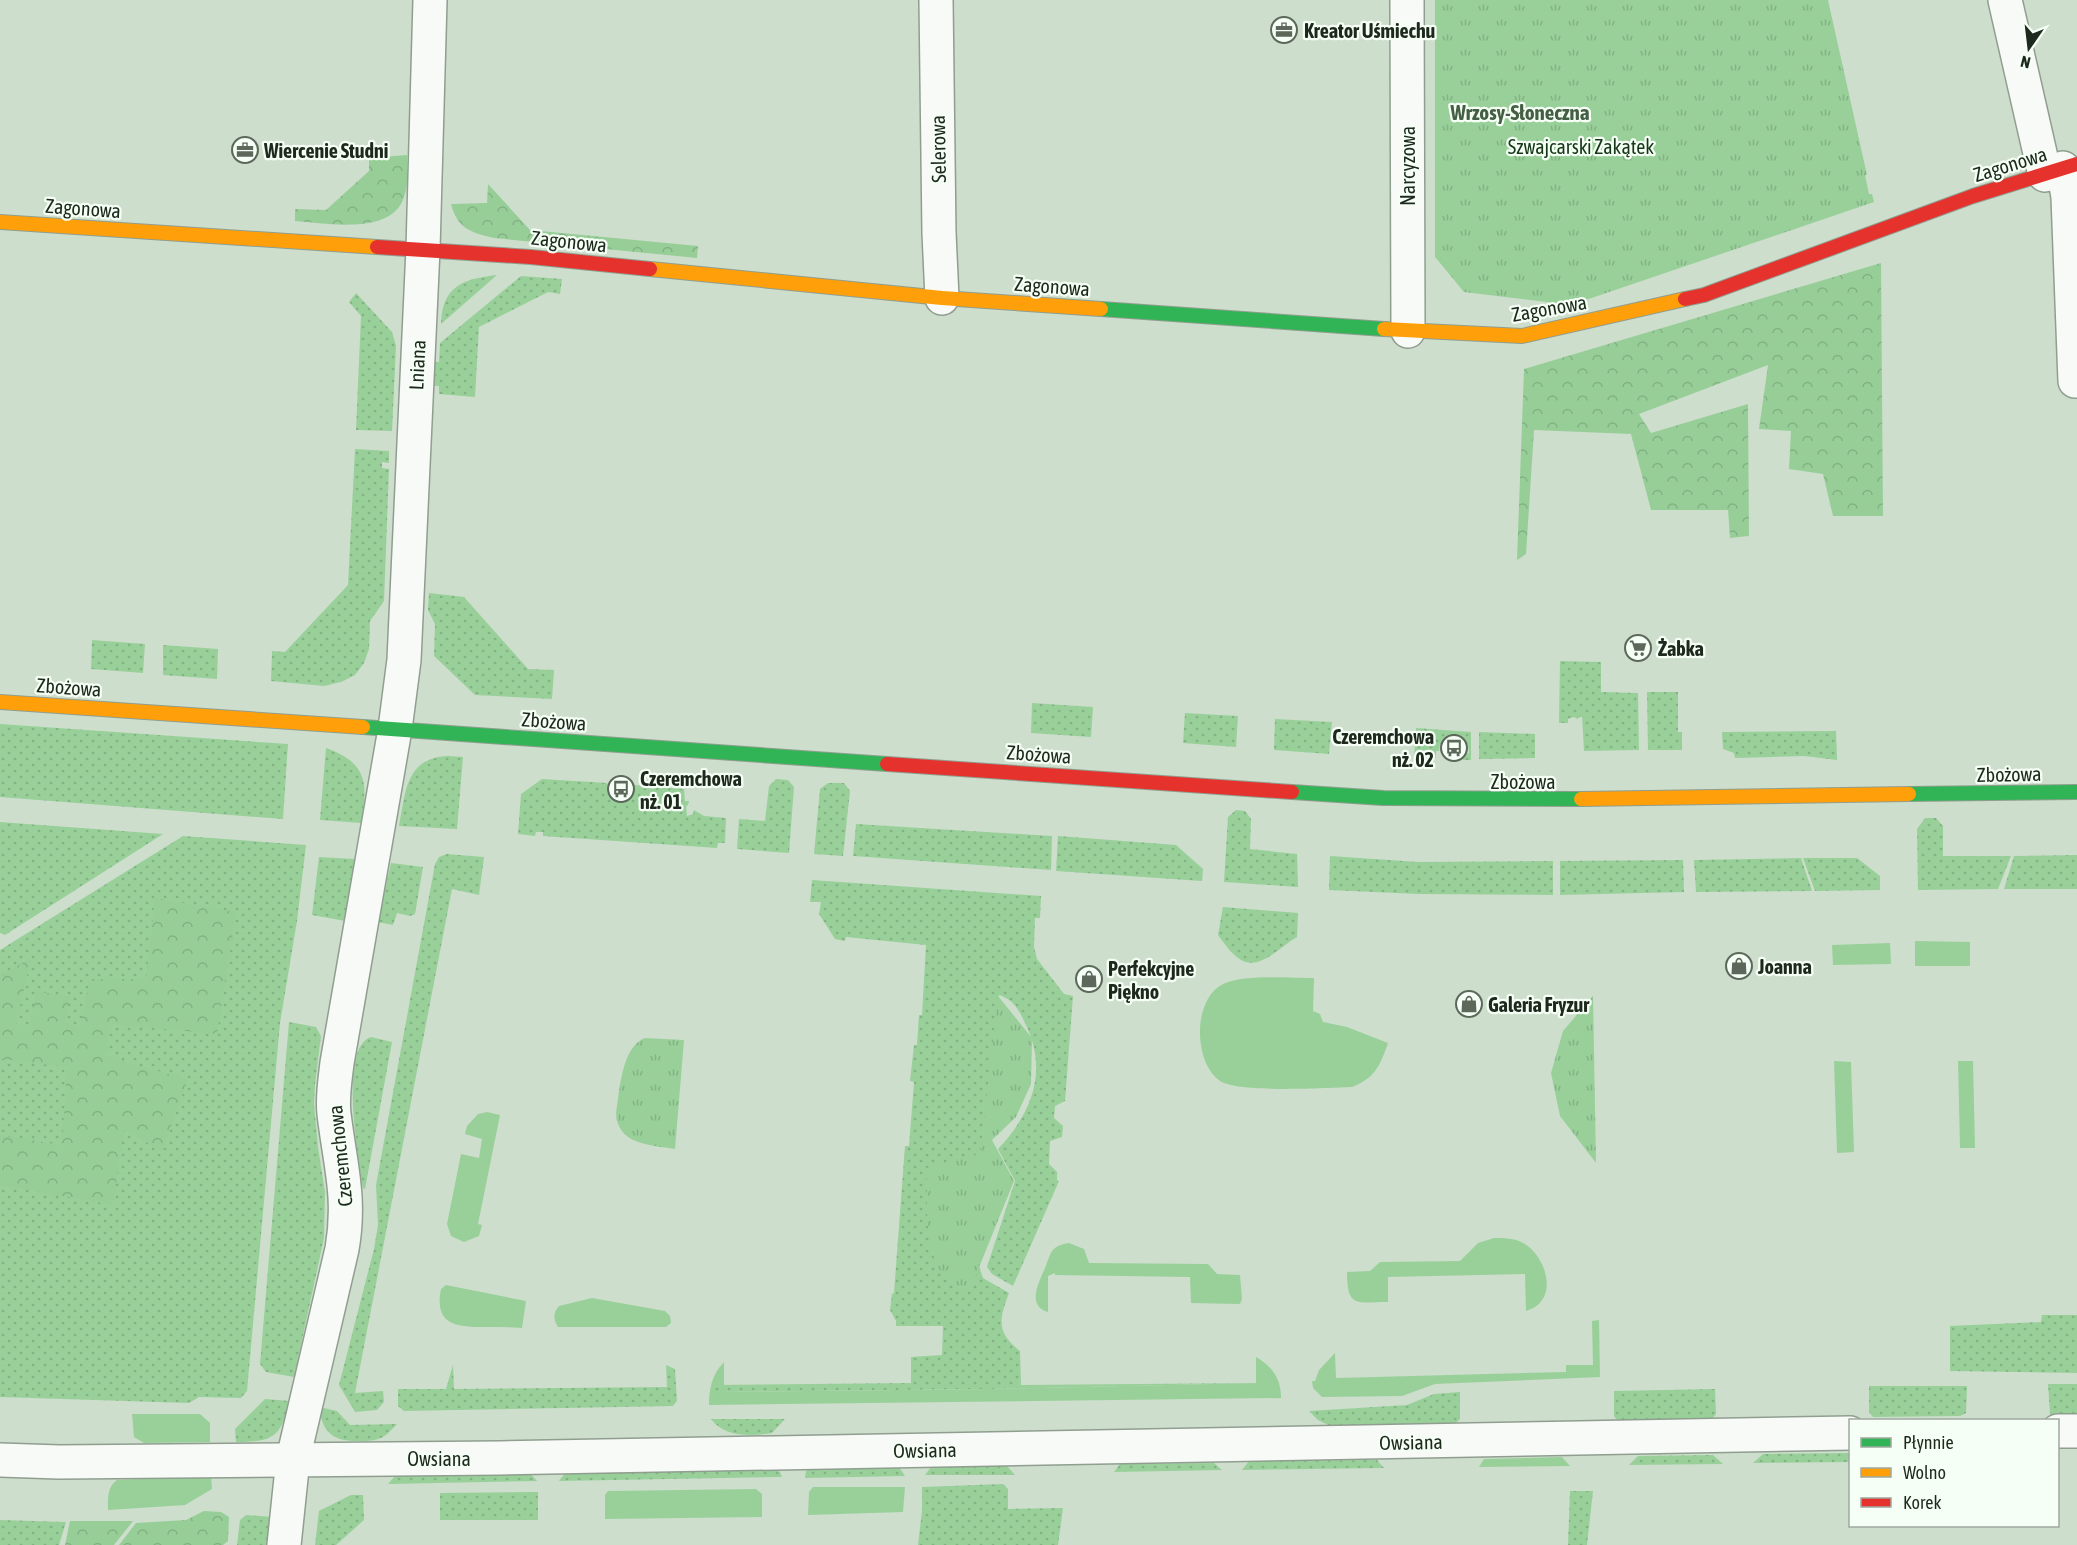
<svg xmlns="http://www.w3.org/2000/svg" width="2077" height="1545" font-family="'Asap Condensed',sans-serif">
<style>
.grass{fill:url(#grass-dots)}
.forest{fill:url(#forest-crowns)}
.park{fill:url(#park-tufts)}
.garden{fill:#99d09a}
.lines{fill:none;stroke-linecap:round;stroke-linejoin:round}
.street-casing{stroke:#909e90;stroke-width:36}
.fast-casing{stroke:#909e90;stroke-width:16}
.slow-casing{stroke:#909e90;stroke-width:16}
.jam-casing{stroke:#909e90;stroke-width:16}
.street{stroke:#f8faf7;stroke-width:33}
.fast{stroke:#30b455;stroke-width:14}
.slow{stroke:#ff9f0a;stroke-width:14}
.jam{stroke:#e5322d;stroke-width:14}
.labels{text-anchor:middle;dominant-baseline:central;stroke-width:4.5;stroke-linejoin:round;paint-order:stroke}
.poi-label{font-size:20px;font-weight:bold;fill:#1d291d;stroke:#f6fff5;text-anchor:start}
.park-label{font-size:20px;fill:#153717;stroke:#f6fff5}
.street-label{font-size:20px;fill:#1d291d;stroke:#f6fff5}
.neighbourhood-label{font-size:21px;font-weight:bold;fill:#445f44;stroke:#f6fff5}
</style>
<defs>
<pattern id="grass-dots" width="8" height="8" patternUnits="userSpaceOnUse" patternTransform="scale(1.5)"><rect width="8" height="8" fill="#99d09a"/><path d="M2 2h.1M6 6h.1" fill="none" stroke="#83b384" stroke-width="1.8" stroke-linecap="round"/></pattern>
<pattern id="forest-crowns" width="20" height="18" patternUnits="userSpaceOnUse" patternTransform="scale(1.5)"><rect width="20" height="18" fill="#97ce98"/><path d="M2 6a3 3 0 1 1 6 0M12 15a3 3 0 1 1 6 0" fill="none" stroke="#82b183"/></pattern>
<pattern id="park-tufts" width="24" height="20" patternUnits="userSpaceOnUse" patternTransform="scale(1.5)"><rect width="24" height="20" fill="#99d09a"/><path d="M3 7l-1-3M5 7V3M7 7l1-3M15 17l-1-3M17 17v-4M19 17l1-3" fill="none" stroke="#83b384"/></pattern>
</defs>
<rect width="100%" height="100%" fill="#cddecc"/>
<g class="grass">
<path d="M497 275 441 324C442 285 464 279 497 275Z"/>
<path d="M521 276 562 279 560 294 548 292 479 327 475 397 439 394V386L423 385 424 361 439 362 440 343Z"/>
<path d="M356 293 392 332 396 346 392 431 356 430 361 316 349 302Z"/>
<path d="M355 449 389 451V463L382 462V468L389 469 384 601 370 621 369 649 364 663 355 675 341 682 324 686 271 681 272 651 285 652 348 585Z"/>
<path d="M429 593 464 597 528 669 554 670 552 699 475 695 434 656 435 624 428 610Z"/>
<path d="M92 640 145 644 143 673 91 669Z"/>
<path d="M163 645 218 649 217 679 163 675Z"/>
<path d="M1560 661 1601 662V692L1638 693 1639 750 1584 751 1582 716 1577 719 1574 717 1568 719V723H1559Z"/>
<path d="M1647 692H1678V732H1682V750H1648Z"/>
<path d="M1032 703 1093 707 1091 737 1031 733Z"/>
<path d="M1185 713 1238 716 1236 747 1183 743Z"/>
<path d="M1275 719 1332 722 1329 754 1274 750Z"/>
<path d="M0 724 288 744 283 819 0 797Z"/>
<path d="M1416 728 1471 732V760H1463L1462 754 1469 753 1468 744H1440L1439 751H1436V758H1414Z"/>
<path d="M1836 731 1837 760 1804 756 1735 758 1734 753 1723 749 1722 732Z"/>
<path d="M1479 732 1535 734V758L1479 759Z"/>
<path d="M326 748C368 763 368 784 361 823L320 820Z"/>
<path d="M448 756 463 757 457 829 399 826C406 792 405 758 448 756Z"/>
<path d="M542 779 607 783V793L633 795 634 785 684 789 685 801H689L688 805 686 806 687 816 693 814 694 810 704 816 726 818 725 843H718L717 848 543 836V832H536L535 836 518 834 521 794Z"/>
<path d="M776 779 788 780 794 787 789 853 737 849 739 819 765 821 769 786Z"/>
<path d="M828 783H844L850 791 843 856 814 854 820 789Z"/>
<path d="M1236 810 1245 811 1251 819 1250 849 1297 854 1298 887 1224 882 1228 817Z"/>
<path d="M1925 818H1936L1943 826V856H2011L1998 889 1918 890 1917 829Z"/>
<path d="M0 822 163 834 5 935 0 933Z"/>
<path d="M856 824 1052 836 1051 870 853 856Z"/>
<path d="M183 836 306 845 297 921 280 1023 247 1391 241 1398 199 1397 189 1403 0 1397V950Z"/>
<path d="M1058 836 1176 845 1203 869 1202 881 1056 871Z"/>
<path d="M447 854 484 857 479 895 452 889 355 1393 383 1391 384 1402 377 1410 355 1412 339 1385 374 1249 378 1225 376 1185 435 864 439 857Z"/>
<path d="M2077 855V889H2004L2014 856Z"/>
<path d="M1330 856 1418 862 1553 861V895L1419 894 1329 890Z"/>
<path d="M319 857 355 859 345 921 312 915Z"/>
<path d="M1801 858 1812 891 1696 892 1694 860Z"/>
<path d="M1803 858H1857L1880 876V890L1815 891Z"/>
<path d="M1683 860 1684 892 1560 895V861Z"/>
<path d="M391 863 423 867 415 914 410 916 397 913 393 925 378 922Z"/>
<path d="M812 880 1041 896 1040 918H1035L1034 947 1037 959 1064 994 1073 996 1065 1101 1055 1106 1054 1118 1063 1126 1062 1137 1050 1141 1049 1164 1057 1172V1180L1059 1181 1013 1286 992 1274 987 1267 1015 1181 998 1149C1033 1112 1049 1069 1024 1021 1018 1008 1013 1000 999 995L977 1260 983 1278 1009 1293C999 1320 996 1332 1020 1351L1021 1385 1257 1383 989 1389 714 1392 713 1385 911 1383V1357L942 1355 943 1326H896V1321L890 1310 892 1294 894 1293 905 1146H909L914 1082 910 1081 914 1045H917L919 1015H922L926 945 846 937 845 941 835 939 819 914 821 902H810Z"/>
<path d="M1223 907 1298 913 1297 937C1282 945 1260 971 1241 960 1232 955 1224 943 1218 935Z"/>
<path d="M289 1022 316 1027 321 1036 315 1084 314 1104 318 1147 325 1192 324 1238 294 1377 266 1372 260 1364Z"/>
<path d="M371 1037 392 1042 365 1189 363 1188C359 1161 338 1047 371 1037Z"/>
<path d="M2042 1315H2077V1373L1950 1371V1326L2041 1322Z"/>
<path d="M453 1365 454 1389 667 1387 666 1365 675 1369 677 1401 673 1406 404 1411 398 1406V1389H446Z"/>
<path d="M2048 1384H2077V1416H2052L2050 1414Z"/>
<path d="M1869 1386H1967L1966 1413 1960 1416 1873 1417 1869 1412Z"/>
<path d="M1715 1389 1716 1414 1712 1419 1621 1421 1617 1420 1614 1416V1391Z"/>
<path d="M1460 1392V1419L1455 1424 1330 1426 1318 1420 1309 1411 1407 1405 1434 1394Z"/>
<path d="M265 1399 290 1401C281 1437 273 1442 236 1442L235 1429Z"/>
<path d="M319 1407 337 1411 350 1425 397 1424C392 1429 388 1434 383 1437 375 1441 368 1441 360 1441 334 1442 322 1433 319 1407Z"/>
<path d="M711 1419H785L772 1433C751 1436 725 1438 711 1419Z"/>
<path d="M1850 1453V1462L1753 1463 1763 1454Z"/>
<path d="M1713 1455 1723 1464 1629 1465 1638 1456Z"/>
<path d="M1377 1460 1384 1468 1242 1470 1249 1461Z"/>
<path d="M1214 1463 1222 1470 1114 1472 1120 1464Z"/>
<path d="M1007 1466 1015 1475H925L931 1467Z"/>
<path d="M899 1467 905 1476 805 1478 806 1471 811 1468Z"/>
<path d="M774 1468 780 1472 782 1477 559 1481 566 1472Z"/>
<path d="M529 1472 537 1481 388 1484 395 1476Z"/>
<path d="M1003 1484 1008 1489V1509L1063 1508 1058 1545H918L922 1511V1487Z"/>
<path d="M1570 1491H1593L1587 1545H1568Z"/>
<path d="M538 1492V1520H440V1493Z"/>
<path d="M351 1495H363L364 1520 336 1545H315L319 1511Z"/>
<path d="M246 1515 272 1517 269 1545H237L240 1520Z"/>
<path d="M0 1520 66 1522 59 1545H0Z"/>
</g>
<g class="forest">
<path d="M407 155C407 169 409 184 404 197 392 236 326 223 295 221V209L326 210 369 171V158Z"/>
<path d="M488 184 530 230 698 246 697 258 494 238C471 233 457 228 451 204L487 203Z"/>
<path d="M1881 263 1883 516H1833L1823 474 1789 469 1791 431 1759 429 1768 365 1639 414 1651 433 1748 404 1749 536 1730 538 1728 510H1651L1631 434 1534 430 1526 554 1517 560 1524 369Z"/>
<path d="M155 898 236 912 217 1034 109 1024 107 1057 188 1079 162 1151 124 1130 113 1205 0 1185V1135L62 1145 67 1067 0 1059V976L31 958 16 1024 30 1026 36 991 70 997 65 1022 80 1027 90 979H146Z"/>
<path d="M204 1511 221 1512 229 1517 228 1541 223 1545H119L136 1523 186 1520Z"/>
<path d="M70 1521H133L114 1545H65Z"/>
</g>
<g class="park">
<path d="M1435 0H1828L1867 175H1865L1869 194H1872L1874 202 1571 305 1464 292 1435 257Z"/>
<path d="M998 996 1032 1038 1031 1084 1016 1117 992 1140 1014 1181 969 1292C960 1288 952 1284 945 1277 923 1253 928 1199 926 1168L980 1154Z"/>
<path d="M1593 996 1596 1163 1560 1116 1551 1073 1563 1031Z"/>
<path d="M645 1038 684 1040 675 1149C651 1145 617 1145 616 1113 620 1091 621 1047 645 1038Z"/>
</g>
<g class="garden">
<path d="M1915 941 1970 942V966H1915Z"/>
<path d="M1890 943 1891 964 1833 965 1832 945Z"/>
<path d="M1314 978 1313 1011 1320 1014 1323 1022 1347 1027 1388 1043C1380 1066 1375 1078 1352 1087 1325 1088 1238 1093 1220 1081 1206 1071 1201 1052 1200 1036 1199 1018 1205 993 1223 984 1243 974 1290 978 1314 978Z"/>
<path d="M1834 1061 1851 1062 1854 1152 1837 1153Z"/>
<path d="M1958 1061H1973L1975 1148H1960Z"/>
<path d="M487 1112 500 1115 478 1224 482 1225 479 1236 464 1242 451 1236 447 1224 461 1154 479 1158 482 1139 465 1134 467 1126 478 1114Z"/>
<path d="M1494 1238C1504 1238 1514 1238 1523 1243 1546 1255 1561 1301 1526 1311L1525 1274 1388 1277V1302C1357 1302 1347 1309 1347 1272L1370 1271 1380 1262 1460 1261 1478 1243Z"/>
<path d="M1069 1243 1084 1249 1089 1263 1208 1264 1217 1274 1240 1275 1242 1299 1240 1304 1191 1303 1190 1277 1055 1275V1273L1048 1276V1312C1026 1306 1039 1282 1045 1268 1047 1263 1049 1256 1052 1251 1056 1246 1062 1244 1069 1243Z"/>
<path d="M446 1285 526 1301 522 1328C509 1327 496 1327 483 1327 455 1327 434 1324 441 1289Z"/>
<path d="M592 1298 665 1311 670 1316 671 1323 666 1327H558C553 1319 553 1313 559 1306Z"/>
<path d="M1599 1320 1600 1377 1435 1384 1402 1396 1322 1397 1313 1388 1312 1381H1315L1319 1370 1335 1353 1336 1378 1566 1372V1365H1593L1592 1321Z"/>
<path d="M1256 1357C1273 1367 1281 1379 1281 1398L709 1405C709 1389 712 1374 724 1362V1385H714V1392L989 1389 1256 1383Z"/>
<path d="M132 1414H200L210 1423V1442L144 1443 134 1437Z"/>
<path d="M1562 1457 1570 1466 1479 1467 1484 1459Z"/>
<path d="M211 1476 212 1489 185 1505 108 1510C108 1498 107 1487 117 1480Z"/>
<path d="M813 1487H905L903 1512 808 1515 809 1492Z"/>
<path d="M756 1489 762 1494V1517L605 1519V1495L608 1491Z"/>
</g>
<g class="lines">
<defs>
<g id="street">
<path d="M936 0 939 233 942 298"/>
<path d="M1407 0 1408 331"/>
<path d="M2005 0 2045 175"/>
<path d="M2063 168 2068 197 2075 381"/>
<path d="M2058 1431H2077"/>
<path d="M0 1460 59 1462 500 1458 1850 1433"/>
<path d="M284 1545 293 1459 342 1249C351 1198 340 1164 334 1114 332 1097 335 1080 337 1063L395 729 404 660 423 249 430 0"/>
</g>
<g id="fast">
<path d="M1101 309 1384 329"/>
<path d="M363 727 887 764"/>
<path d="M1292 792 1383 798 1581 799"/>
<path d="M1909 794 2077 792"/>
</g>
<g id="slow">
<path d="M0 222 377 247"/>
<path d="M650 269 942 298 1101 309"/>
<path d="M1384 329 1522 336 1685 299"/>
<path d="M0 702 363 727"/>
<path d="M1581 799 1909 794"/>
</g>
<g id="jam">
<path d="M377 247 531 257 650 269"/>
<path d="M1685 299 1704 295 1973 196 2077 164"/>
<path d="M887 764 1292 792"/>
</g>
</defs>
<use href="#street" class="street-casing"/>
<use href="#fast" class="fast-casing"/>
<use href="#slow" class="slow-casing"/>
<use href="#jam" class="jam-casing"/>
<use href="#street" class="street"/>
<use href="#fast" class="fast"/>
<use href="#slow" class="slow"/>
<use href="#jam" class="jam"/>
</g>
<defs>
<symbol id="office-ring" viewBox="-11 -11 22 22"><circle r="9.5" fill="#f6fff5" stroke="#5b685a" stroke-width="1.5"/><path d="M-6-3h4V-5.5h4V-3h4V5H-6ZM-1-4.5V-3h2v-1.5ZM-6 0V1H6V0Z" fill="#5b685a"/></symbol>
<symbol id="supermarket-ring" viewBox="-11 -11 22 22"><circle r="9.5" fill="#f6fff5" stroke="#5b685a" stroke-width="1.5"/><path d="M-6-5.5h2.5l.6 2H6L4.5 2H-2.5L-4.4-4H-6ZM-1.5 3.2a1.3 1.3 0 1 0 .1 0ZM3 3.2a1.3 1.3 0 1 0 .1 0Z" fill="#5b685a"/></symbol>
<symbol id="bus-ring" viewBox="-11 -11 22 22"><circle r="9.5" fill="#f6fff5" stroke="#5b685a" stroke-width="1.5"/><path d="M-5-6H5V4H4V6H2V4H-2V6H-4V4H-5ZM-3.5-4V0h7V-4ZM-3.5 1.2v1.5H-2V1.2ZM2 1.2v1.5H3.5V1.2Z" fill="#5b685a"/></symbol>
<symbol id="shop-ring" viewBox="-11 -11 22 22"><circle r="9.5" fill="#f6fff5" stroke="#5b685a" stroke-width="1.5"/><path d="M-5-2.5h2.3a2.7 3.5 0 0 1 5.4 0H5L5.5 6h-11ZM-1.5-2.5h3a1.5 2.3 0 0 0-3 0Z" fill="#5b685a"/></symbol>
</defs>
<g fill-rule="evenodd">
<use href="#office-ring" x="1269" y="15" width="30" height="30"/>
<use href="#office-ring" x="230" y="135" width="30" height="30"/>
<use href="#supermarket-ring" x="1623" y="633" width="30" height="30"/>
<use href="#bus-ring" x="1439" y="733" width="30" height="30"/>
<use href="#bus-ring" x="606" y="774" width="30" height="30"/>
<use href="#shop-ring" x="1724" y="951" width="30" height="30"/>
<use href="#shop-ring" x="1074" y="964" width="30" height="30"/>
<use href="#shop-ring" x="1454" y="989" width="30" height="30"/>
</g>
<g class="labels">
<g class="poi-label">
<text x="1304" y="30">Kreator Uśmiechu</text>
<text x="264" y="150">Wiercenie Studni</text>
<text x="1658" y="648">Żabka</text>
<text x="1434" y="736" text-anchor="end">Czeremchowa<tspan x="1434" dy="23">nż. 02</tspan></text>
<text x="640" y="778">Czeremchowa<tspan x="640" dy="23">nż. 01</tspan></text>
<text x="1758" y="966">Joanna</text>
<text x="1108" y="968">Perfekcyjne<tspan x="1108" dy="23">Piękno</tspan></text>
<text x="1488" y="1004">Galeria Fryzur</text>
</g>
<g class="park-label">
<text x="1581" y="146">Szwajcarski Zakątek</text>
</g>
<g class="street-label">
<text transform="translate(938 149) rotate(-91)">Selerowa</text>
<text transform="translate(2010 164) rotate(-17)">Zagonowa</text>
<text transform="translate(1407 166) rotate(-90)">Narcyzowa</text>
<text transform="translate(83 208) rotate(4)">Zagonowa</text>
<text transform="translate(569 241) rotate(6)">Zagonowa</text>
<text transform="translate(1052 286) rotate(4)">Zagonowa</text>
<text transform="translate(1549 308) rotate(-10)">Zagonowa</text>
<text transform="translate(417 365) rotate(-87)">Lniana</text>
<text transform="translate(69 687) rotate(4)">Zbożowa</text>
<text transform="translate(554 721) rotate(4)">Zbożowa</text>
<text transform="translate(1039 754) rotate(4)">Zbożowa</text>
<text transform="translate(2009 774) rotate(-1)">Zbożowa</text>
<text x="1523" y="781">Zbożowa</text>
<text transform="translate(340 1156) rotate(-96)">Czeremchowa</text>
<text transform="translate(1411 1442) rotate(-1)">Owsiana</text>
<text transform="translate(925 1450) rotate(-1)">Owsiana</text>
<text x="439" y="1458">Owsiana</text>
</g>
<g class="neighbourhood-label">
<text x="1520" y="112">Wrzosy-Słoneczna</text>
</g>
</g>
<rect x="1849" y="1419" width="210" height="108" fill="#f6fff5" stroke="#9fa99f" stroke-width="1.5"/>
<rect x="1861" y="1438" width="30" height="9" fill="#30b455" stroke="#9fa99f" stroke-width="1.5"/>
<text x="1903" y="1449" font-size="18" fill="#1d291d">Płynnie</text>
<rect x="1861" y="1468" width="30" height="9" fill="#ff9f0a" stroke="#9fa99f" stroke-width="1.5"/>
<text x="1903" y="1479" font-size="18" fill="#1d291d">Wolno</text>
<rect x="1861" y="1498" width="30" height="9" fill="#e5322d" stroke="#9fa99f" stroke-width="1.5"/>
<text x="1903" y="1509" font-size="18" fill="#1d291d">Korek</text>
<g transform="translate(2029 48) rotate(194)" stroke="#f6fff5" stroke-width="4.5" paint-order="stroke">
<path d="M0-4.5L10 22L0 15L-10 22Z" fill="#1d291d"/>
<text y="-9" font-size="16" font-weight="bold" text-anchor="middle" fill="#1d291d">N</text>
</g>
</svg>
